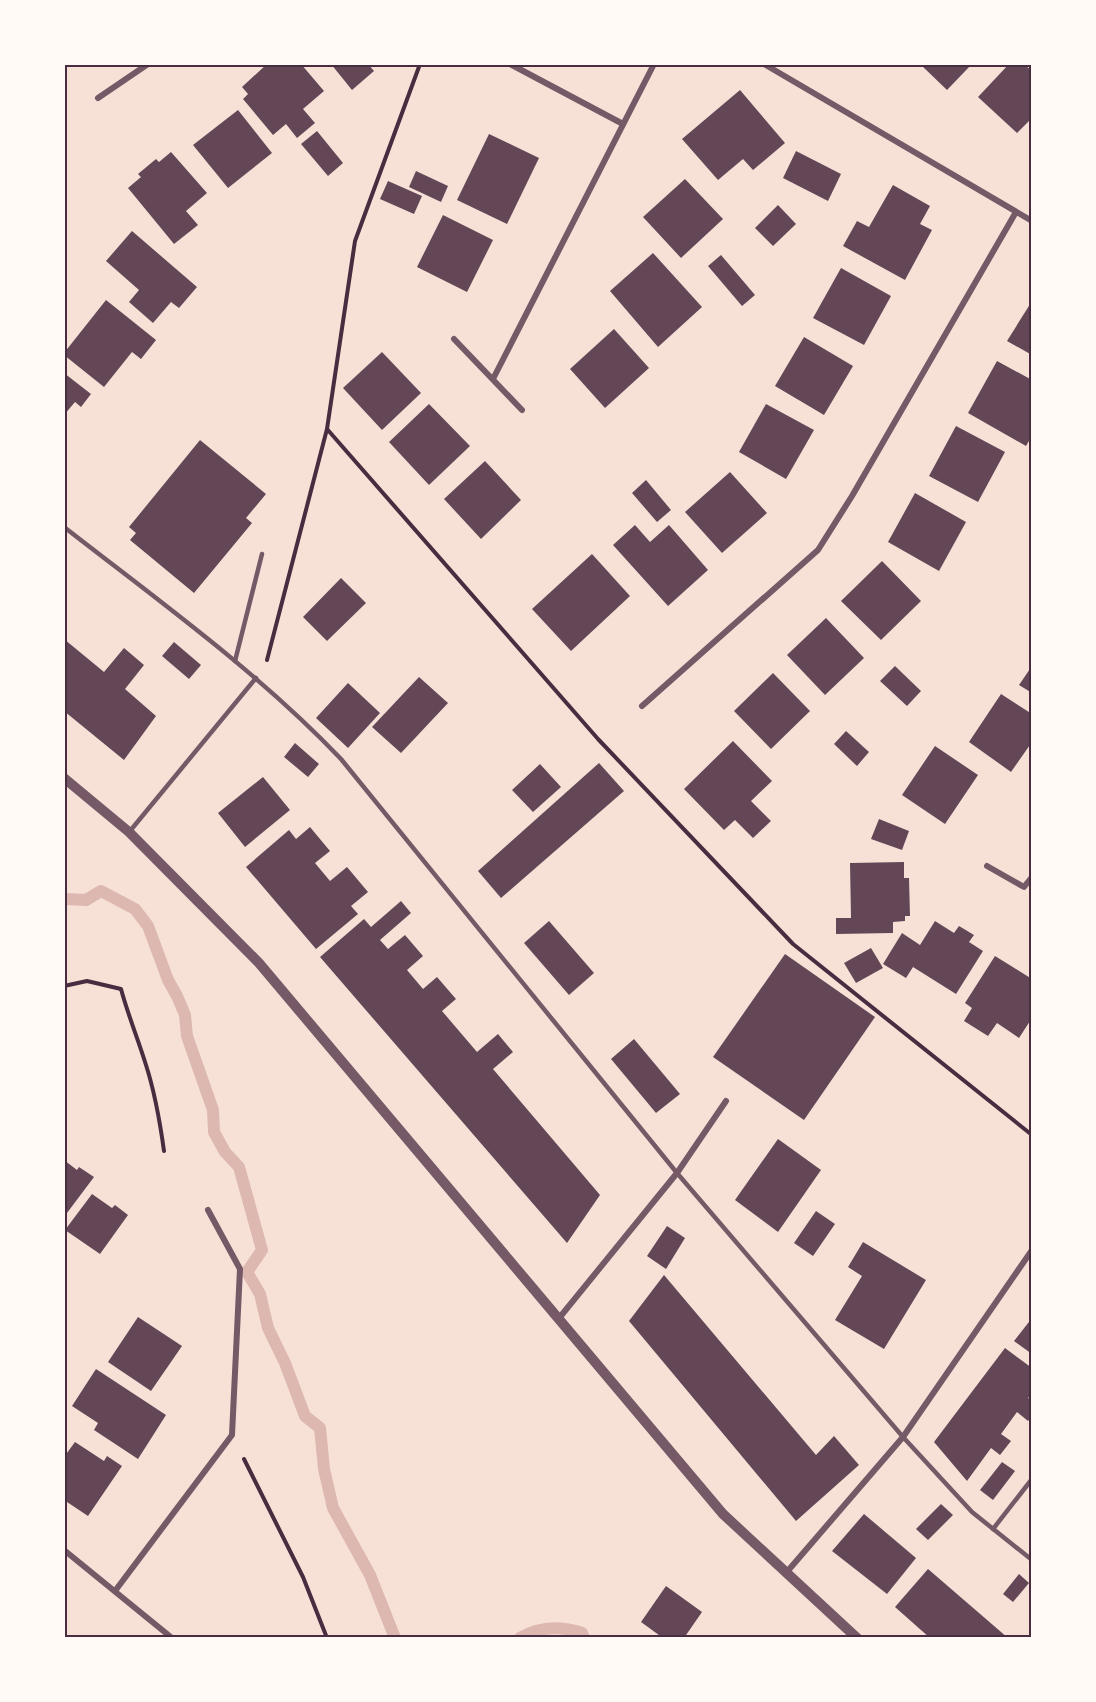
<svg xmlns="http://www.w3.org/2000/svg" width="1096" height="1702" font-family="'Fira Sans Condensed',sans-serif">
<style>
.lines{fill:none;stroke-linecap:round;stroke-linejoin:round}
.stream{stroke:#dcb8b0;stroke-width:12}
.building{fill:#644757}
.path{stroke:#4a2c40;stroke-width:4}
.service{stroke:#755966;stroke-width:4.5}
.minor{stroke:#755966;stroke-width:6}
.tertiary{stroke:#755966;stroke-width:10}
.neatline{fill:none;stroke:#4a2c40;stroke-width:2}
</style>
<rect width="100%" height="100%" fill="#f7e1d7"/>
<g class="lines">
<g class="stream">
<path d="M64 899 86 900 101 891 135 909 148 926 168 980 177 996 185 1015 187 1036 213 1110 214 1132 225 1152 239 1167 262 1250 247 1272 260 1294 268 1328 285 1363 305 1416 320 1428 324 1469 333 1508 370 1575 395 1638"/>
<path d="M520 1638C540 1626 561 1626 582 1633L584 1638"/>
</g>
</g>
<g class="building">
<path d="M267 64H301L324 91 303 109 315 123 297 138 286 124 273 135 243 99 248 94 242 87Z"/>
<path d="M331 64H368L374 71 352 90Z"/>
<path d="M920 64H972L947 90Z"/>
<path d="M1009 64H1024L1032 71V118L1017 133 978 97Z"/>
<path d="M740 90 785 143 753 170 743 159 718 180 682 139Z"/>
<path d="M238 110 272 153 228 188 193 145Z"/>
<path d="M317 131 343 163 328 176 301 144Z"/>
<path d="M489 134 539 158 507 224 457 200Z"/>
<path d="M796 151 841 174 828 201 783 178Z"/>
<path d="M171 152 207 193 186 211 198 225 174 244 128 188 141 177 138 174 156 159 159 162Z"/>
<path d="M416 171 448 186 441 202 409 187Z"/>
<path d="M685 179 723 219 681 258 643 217Z"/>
<path d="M388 181 422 196 414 214 380 199Z"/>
<path d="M893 185 930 206 920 224 932 230 905 280 843 246 857 221 869 227Z"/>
<path d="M778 205 796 224 773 246 755 228Z"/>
<path d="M443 215 493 240 467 292 417 267Z"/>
<path d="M132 231 197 287 179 308 171 302 153 323 129 302 139 290 106 261Z"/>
<path d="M653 253 702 307 658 347 610 291Z"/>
<path d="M721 255 755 295 742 306 708 266Z"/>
<path d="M841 268 891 296 864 345 813 318Z"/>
<path d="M106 300 156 340 141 359 132 352 104 387 64 355V353Z"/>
<path d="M1032 301V355L1007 341Z"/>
<path d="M614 329 649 368 605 408 570 369Z"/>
<path d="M804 337 853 366 824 415 775 386Z"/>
<path d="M382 352 421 393 382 430 343 388Z"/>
<path d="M997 361 1032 380V410L1029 414 1032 416V436L1026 446 968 413Z"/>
<path d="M64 373 91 394 81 407 75 402 64 415Z"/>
<path d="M429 404 470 446 429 485 389 442Z"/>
<path d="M766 404 814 430 786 479 739 452Z"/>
<path d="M956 426 1005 452 978 502 929 476Z"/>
<path d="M200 440 266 494 246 518 252 523 194 593 130 540 136 533 129 527Z"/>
<path d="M485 461 521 500 481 539 444 499Z"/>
<path d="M730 472 767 513 722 553 685 512Z"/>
<path d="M646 480 671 510 657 522 632 493Z"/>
<path d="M915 493 966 522 939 571 888 542Z"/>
<path d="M635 525 650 542 669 525 708 570 668 606 613 545Z"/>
<path d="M592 554 630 596 571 651 532 609Z"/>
<path d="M882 561 921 601 881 640 841 601Z"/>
<path d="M341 578 366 603 327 641 303 617Z"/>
<path d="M826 618 864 658 825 695 787 655Z"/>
<path d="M64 639 104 672 124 648 144 665 125 689 156 716 124 760 64 711Z"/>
<path d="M174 642 201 665 189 679 162 656Z"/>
<path d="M895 666 921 691 907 706 880 681Z"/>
<path d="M1032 666V693L1019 685Z"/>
<path d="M773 673 810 711 771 749 734 711Z"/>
<path d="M419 677 448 703 401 753 372 727Z"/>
<path d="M348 683 380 713 348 748 316 718Z"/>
<path d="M1001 694 1032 714V742L1011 772 969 742Z"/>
<path d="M846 731 869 752 857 766 834 744Z"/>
<path d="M733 741 772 781 751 801 771 821 753 838 735 820 724 830 684 789Z"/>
<path d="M295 743 319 764 308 777 284 757Z"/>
<path d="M935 746 978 775 945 824 902 795Z"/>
<path d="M599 763 624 791 501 898 478 871Z"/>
<path d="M540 764 561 787 533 812 512 790Z"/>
<path d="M263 777 290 810 245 847 218 813Z"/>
<path d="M879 819 909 831 902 850 871 839Z"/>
<path d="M310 827 330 851 315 863 330 881 347 867 368 892 351 906 358 914 316 949 246 867 289 830 296 839Z"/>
<path d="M904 862V878H909L910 916H905V921L893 922V933L836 934V918H851L850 863Z"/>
<path d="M401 901 411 913 380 940 388 949 405 935 423 956 407 970 423 989 437 977 456 999 442 1011 477 1052 498 1034 513 1052 493 1069 600 1195 567 1243 320 957 364 919 371 927Z"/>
<path d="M549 921 594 973 569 995 524 943Z"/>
<path d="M935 921 954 933 959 926 974 935 969 942 983 951 956 994 913 967 906 978 883 964 902 933 920 945Z"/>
<path d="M871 948 883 968 856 983 844 963Z"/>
<path d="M785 954 875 1017 804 1120 713 1057Z"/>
<path d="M995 956 1032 979V1018L1019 1038 997 1023 988 1036 964 1021 972 1008 965 1003Z"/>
<path d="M634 1039 680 1094 656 1113 611 1059Z"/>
<path d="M778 1139 821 1170 778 1232 735 1200Z"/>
<path d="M64 1160 77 1170 79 1167 94 1177 64 1217Z"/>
<path d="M92 1194 112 1208 115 1205 128 1215 100 1254 65 1230Z"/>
<path d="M816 1211 835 1224 813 1256 794 1243Z"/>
<path d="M667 1226 685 1238 666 1269 647 1256Z"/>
<path d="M863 1242 926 1280 884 1349 835 1320 862 1276 848 1267Z"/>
<path d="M664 1275 816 1455 834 1436 859 1465 796 1521 629 1321Z"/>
<path d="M138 1317 182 1346 151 1391 108 1362Z"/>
<path d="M1032 1318V1354L1014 1341Z"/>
<path d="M1005 1348 1032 1368V1394L1028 1398 1032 1400V1416L1028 1421 1017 1412 1001 1434 1011 1441 1000 1455 991 1448 967 1481 934 1442Z"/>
<path d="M96 1369 166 1415 138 1459 94 1430 98 1423 72 1406Z"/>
<path d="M75 1442 104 1461 107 1456 122 1466 88 1516 64 1500V1457Z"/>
<path d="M1002 1462 1015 1471 993 1500 980 1490Z"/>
<path d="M941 1504 953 1515 928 1540 916 1529Z"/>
<path d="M864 1514 916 1558 887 1594 832 1551Z"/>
<path d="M928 1569 1008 1638H930L895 1607Z"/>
<path d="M1019 1574 1029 1583 1013 1602 1003 1594Z"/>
<path d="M666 1586 702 1612 684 1638H663L641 1622Z"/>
</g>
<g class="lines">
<g class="path">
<path d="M327 429 598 739 793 944 1032 1135"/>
<path d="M267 660 327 429 355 241 420 64"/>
<path d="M64 986 87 981 121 989C128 1015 138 1039 146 1065 155 1093 160 1122 164 1151"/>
<path d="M244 1459 303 1577 327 1638"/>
</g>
<g class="service">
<path d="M64 527C159 601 258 672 341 759L677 1173 903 1437 972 1512 1032 1560"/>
<path d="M235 661 262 554"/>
<path d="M130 831 256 678"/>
<path d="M993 1529 1032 1479"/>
</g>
<g class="minor">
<path d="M510 64 623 124"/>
<path d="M764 64 1032 221"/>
<path d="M98 98 148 64"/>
<path d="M454 339 522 410"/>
<path d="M493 379 654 64"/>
<path d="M642 706 818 550 852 496 1016 212"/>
<path d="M987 866 1024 887 1032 877"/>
<path d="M560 1317 677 1173 726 1101"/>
<path d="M64 1550 172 1638"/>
<path d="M786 1573 903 1437 1032 1250"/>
<path d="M115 1591 232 1435 240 1269 208 1210"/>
</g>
<path class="tertiary" d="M64 778 129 832 259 963 723 1514 857 1638"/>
</g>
<rect width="1096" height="1702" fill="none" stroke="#fffaf5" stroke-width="132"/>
<rect x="66" y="66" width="964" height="1570" class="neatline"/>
</svg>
